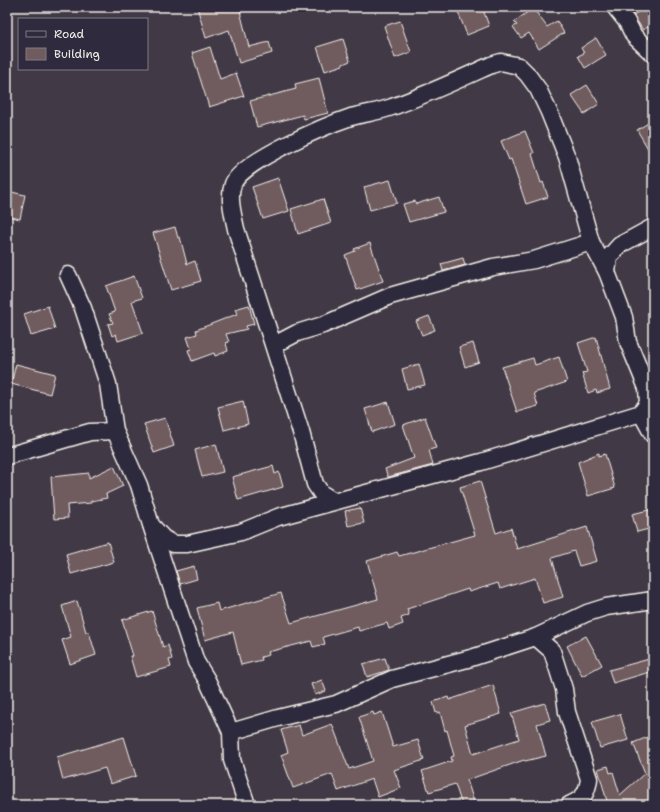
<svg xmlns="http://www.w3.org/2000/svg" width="660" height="812" font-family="'Shantell Sans',sans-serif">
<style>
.building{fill:#705b5f;stroke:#f4f1e8}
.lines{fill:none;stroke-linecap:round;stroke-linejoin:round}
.minor-casing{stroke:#f4f1e8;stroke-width:19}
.minor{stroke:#2f2a3d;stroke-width:16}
</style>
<rect width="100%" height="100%" fill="#423947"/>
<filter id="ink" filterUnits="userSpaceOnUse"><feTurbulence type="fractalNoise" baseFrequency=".025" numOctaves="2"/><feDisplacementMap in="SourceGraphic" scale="8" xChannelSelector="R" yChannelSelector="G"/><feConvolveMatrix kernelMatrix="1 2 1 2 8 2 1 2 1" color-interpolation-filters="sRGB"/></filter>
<g filter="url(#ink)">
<g class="building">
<path d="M197 7H239L249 47 269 42 272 53 239 63 229 30 206 38Z"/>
<path d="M456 7H482L489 26 467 35Z"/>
<path d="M646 7H653V24L643 30 633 15Z"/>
<path d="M533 8 547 27 557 21 564 33 539 49 529 33 521 38 513 27 517 25 514 22Z"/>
<path d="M400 21 411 52 395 58 384 26Z"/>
<path d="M596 38 606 55 585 68 578 56 584 53 581 48Z"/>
<path d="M343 39 350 61 343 64V65L325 71 317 47Z"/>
<path d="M210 47 220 79 236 73 244 96 209 107 192 53Z"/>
<path d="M319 78 328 113 304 119 303 115 257 127 250 101 296 89 295 84Z"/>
<path d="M587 85 599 104 584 114 571 95Z"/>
<path d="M653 120V157L637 130Z"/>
<path d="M525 131 534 153 532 154 541 183 543 182 548 197 526 204 511 159 509 160 501 141Z"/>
<path d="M278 178 289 211 263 219 252 187Z"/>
<path d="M390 180 397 203 370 210 364 187Z"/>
<path d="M7 191 25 195 20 219 7 216Z"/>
<path d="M439 197 444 212 409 222 403 204 415 201 416 204Z"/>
<path d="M323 199 331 223 298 234 291 209Z"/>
<path d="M175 227 178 238 180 237 187 264 195 261 201 281 171 290 153 233Z"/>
<path d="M370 243 383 281 357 290 345 255 355 251 354 249Z"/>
<path d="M463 258 465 265 443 271 441 264Z"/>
<path d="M134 276 142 298 132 301 143 333 118 341 116 334 112 336 108 324 113 323 109 314 115 312 106 286Z"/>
<path d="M249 305 254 324 246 326 247 329 226 334 229 342 226 343 228 351 215 356 214 353 192 361 188 350 191 349 187 337 197 334 196 330 237 314 235 309Z"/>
<path d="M48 306 55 329 31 336 24 314Z"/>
<path d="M429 316 435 330 422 335 416 321Z"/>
<path d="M596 337 610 389 597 393 596 390 588 393 582 373 587 372 578 343Z"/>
<path d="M473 343 479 362 465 367 459 347Z"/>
<path d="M559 357 567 382 534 393 538 406 517 412 502 367 533 358 535 365Z"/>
<path d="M16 364 55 374 50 394 11 384Z"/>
<path d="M419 364 425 385 407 389 402 369Z"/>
<path d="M243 401 248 424 224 430 218 407Z"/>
<path d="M388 402 395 424 372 432 365 409Z"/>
<path d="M425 417 436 448 429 450 433 465 388 477 385 469 414 458 403 425Z"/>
<path d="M165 418 174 446 154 453 144 424Z"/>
<path d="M216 444 223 472 202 477 195 450Z"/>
<path d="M599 453V456L605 454 615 488 588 496 578 462Z"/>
<path d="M114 466 123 486 106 494 107 498 91 501V503L67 505 68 518 54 519 51 477 89 473V478Z"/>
<path d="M273 466 275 474 279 472 283 487 238 500 232 477Z"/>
<path d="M480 481 496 533 511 528 517 549 587 527 597 561 579 566 574 551 552 558 563 597 543 603 535 578 500 589 498 583 469 592 468 589 407 609 409 615 401 618 403 624 389 629 387 623 359 631 358 627 323 637 325 644 313 647 311 641 268 652 269 655 261 657 262 660 241 665 233 632 205 640 197 608 217 603 219 611 281 593 291 623 378 599 367 561 397 552 399 556 475 535 460 487Z"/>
<path d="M360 508 364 523 348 526 345 511Z"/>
<path d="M653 509V528L637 532 632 514Z"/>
<path d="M108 542 114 562 71 574 66 554Z"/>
<path d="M194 566 197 579 180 584 176 571Z"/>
<path d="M77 601 86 632H89L96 655 70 664 62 640 71 637 62 606Z"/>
<path d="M152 611 163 647 168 645 172 659 169 660 171 667 136 677 130 656H133L122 620Z"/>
<path d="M586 636 602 665 582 676 567 646Z"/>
<path d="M385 658 389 670 367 677 363 664Z"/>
<path d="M653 658V671L613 683 609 670Z"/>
<path d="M322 680 326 691 315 695 311 684Z"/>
<path d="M493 685 501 714 465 725 473 754 519 739 511 713 545 703 550 720 537 724 546 756 525 761 524 760 467 780 475 805H462L455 784 429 792 422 771 452 761 451 757 454 756 447 730 445 731 440 712 436 713 433 702 448 697 449 700Z"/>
<path d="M373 712 374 715 382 712 393 747 418 740 424 760 394 770 401 788 378 797 372 779 338 791 332 774 293 788 281 755 288 752 281 730 299 725 302 735 332 724 349 769 373 761 359 717Z"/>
<path d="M620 714 628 740 600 748 592 722Z"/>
<path d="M653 735V805H608L598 769 608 766 610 773 613 772 620 795 645 773 633 743Z"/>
<path d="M124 737 136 776 110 784 105 768 63 780 57 757Z"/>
</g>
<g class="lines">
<defs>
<g id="minor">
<path d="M615 7 627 22 634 36 653 54"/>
<path d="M607 272 609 257 620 245 653 227"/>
<path d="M68 275 83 308 108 384 115 431 139 485 151 525 163 538 173 544H187L241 532 278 517 481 462 641 413 648 403 647 388 628 342 624 317 607 272 591 242 567 157 549 112 538 89 527 74 519 66 501 62 491 65C458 80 426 95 392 107 379 112 365 113 351 117 327 125 242 161 233 184 228 198 233 214 236 229L301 432 315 484 321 493 334 501"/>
<path d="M274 345 297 333 323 325 390 296 493 267 534 260 591 242"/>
<path d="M641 413 653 435"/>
<path d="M7 456 90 432 115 431"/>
<path d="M152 528 196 662 207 680 231 732 278 718 336 704 392 679 471 658 536 637 587 613 606 607 653 600"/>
<path d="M536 637 552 651 564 689 567 712 589 779C587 794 583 799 569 805"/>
<path d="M231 732 232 760 247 805"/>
</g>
</defs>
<use href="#minor" class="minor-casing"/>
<use href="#minor" class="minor"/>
</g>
</g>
<rect width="660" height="812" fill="none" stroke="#2f2a3d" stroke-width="24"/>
<rect x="12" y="12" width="636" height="788" fill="none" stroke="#f4f1e8" stroke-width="1.5" filter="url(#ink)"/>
<rect x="18" y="18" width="130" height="52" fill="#2f2a3d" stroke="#7e7a81"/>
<rect x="26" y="31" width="20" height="6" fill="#2f2a3d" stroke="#7e7a81"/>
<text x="54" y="38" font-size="12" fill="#f4f1e8">Road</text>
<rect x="26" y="48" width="20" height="12" fill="#705b5f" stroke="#7e7a81"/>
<text x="54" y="58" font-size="12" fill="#f4f1e8">Building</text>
</svg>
